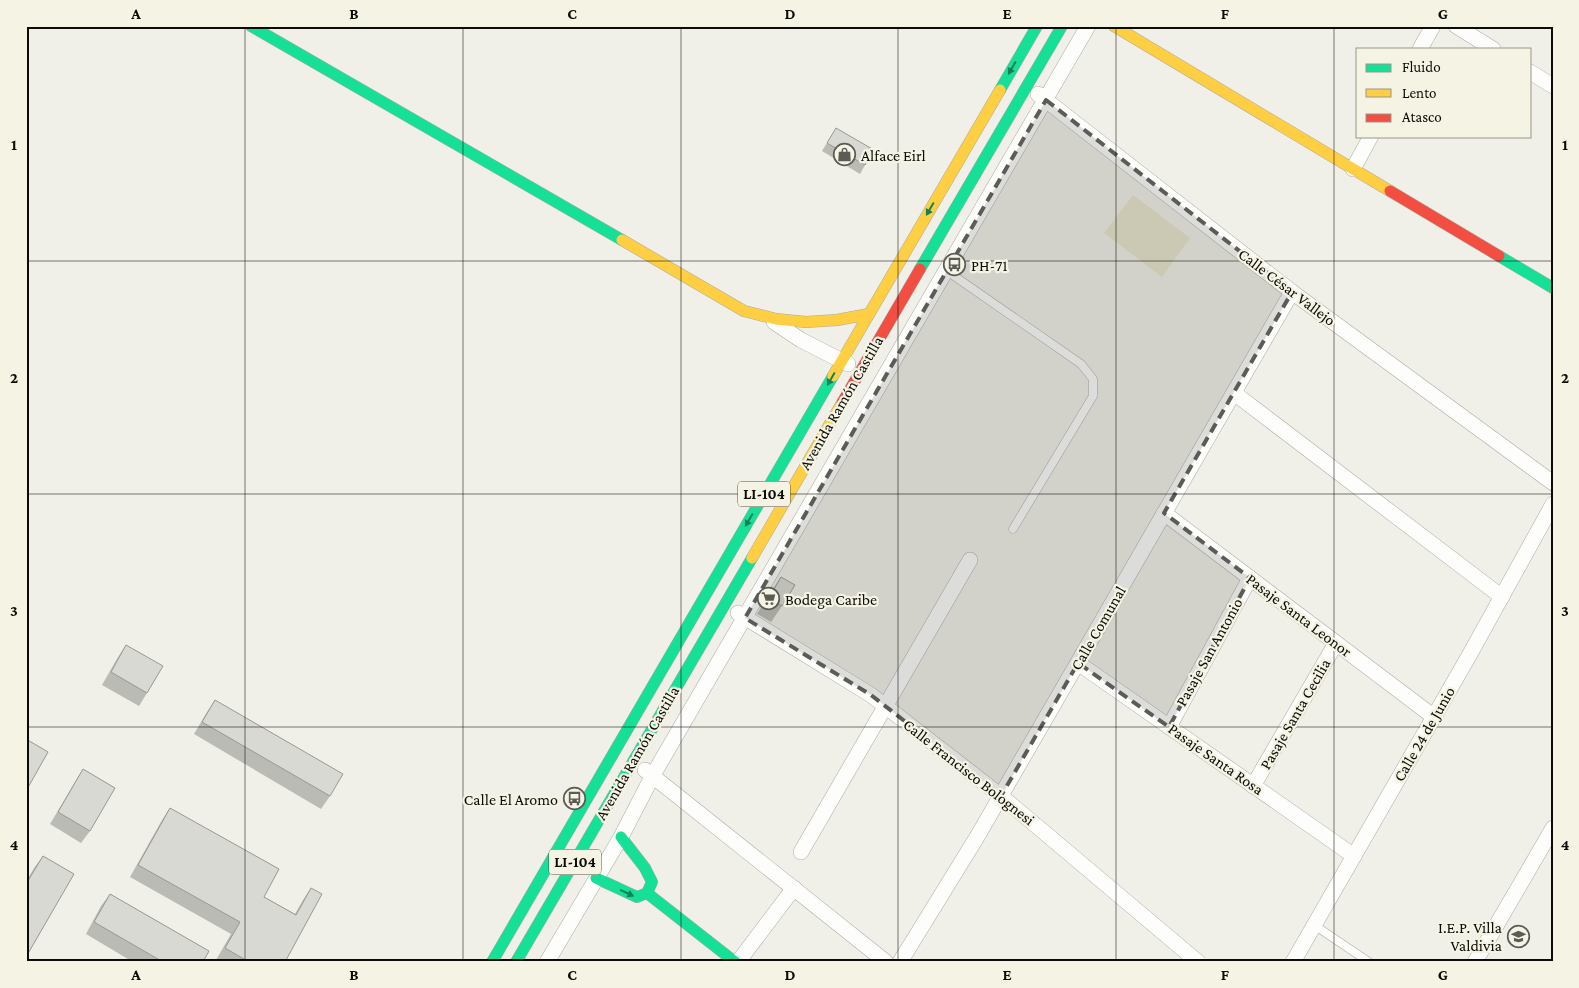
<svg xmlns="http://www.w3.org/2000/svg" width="1579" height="988" font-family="'Crimson Pro',serif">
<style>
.green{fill:#e8e5cb}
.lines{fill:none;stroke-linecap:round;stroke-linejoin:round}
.lane-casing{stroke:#abaaa4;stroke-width:9}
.street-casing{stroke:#abaaa4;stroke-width:16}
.fast-casing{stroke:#abaaa4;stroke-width:12}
.slow-casing{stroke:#abaaa4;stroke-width:12}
.jam-casing{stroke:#abaaa4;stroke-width:12}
.lane{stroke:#fdfdfc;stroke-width:8}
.street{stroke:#fdfdfc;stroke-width:15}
.fast{stroke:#16e098;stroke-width:11}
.slow{stroke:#ffcf43;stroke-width:11}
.jam{stroke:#f24e42;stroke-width:11}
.wall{fill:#bbbbb5}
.building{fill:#d9d9d3;stroke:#989894}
.oneway{fill:#128157}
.marked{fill:#5c5c56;fill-opacity:0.2;stroke:#5c5c56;stroke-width:4;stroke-dasharray:10 6;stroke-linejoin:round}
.grid{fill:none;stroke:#0c0c07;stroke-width:1;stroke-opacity:0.55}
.labels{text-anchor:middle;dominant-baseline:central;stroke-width:4.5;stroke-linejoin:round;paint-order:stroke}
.shield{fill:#f5f3e4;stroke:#525149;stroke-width:1}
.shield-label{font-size:15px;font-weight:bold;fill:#0c0c07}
.poi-label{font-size:16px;fill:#0c0c07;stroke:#f5f3e4;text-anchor:start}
.street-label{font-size:16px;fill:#0c0c07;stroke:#f5f3e4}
.neatline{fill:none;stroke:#0c0c07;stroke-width:2}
.grid-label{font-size:16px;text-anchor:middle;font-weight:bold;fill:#0c0c07}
</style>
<rect width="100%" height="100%" fill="#f1f0e8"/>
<path class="green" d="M1133 195 1190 238 1162 277 1104 233Z"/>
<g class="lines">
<defs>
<g id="lane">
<path d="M947 271 1081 364 1093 379V396L1013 529"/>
<path d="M1314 925 1369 962"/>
</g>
<g id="street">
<path d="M1456 26 1493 49"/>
<path d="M1420 49 1433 26"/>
<path d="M1530 72 1553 86"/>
<path d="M1038 94 1292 292 1553 483"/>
<path d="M1353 169 1371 136"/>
<path d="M774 322 801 340 848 364"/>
<path d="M1234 393 1502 597"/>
<path d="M1164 513 1434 717"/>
<path d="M738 613 871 695 1001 796 1198 962"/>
<path d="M1078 663 1354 856"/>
<path d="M1169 727 1250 578"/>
<path d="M645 770 886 962"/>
<path d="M1253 786 1336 643"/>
<path d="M801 852 970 560"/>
<path d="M547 962 621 837 653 775 1088 26"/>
<path d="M738 962 794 888"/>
<path d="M900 962 977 837 1292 292"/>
<path d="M1293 962 1470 654 1553 504"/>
<path d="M1475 962 1553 828"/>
</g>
<g id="fast">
<path d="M251 26 622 240"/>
<path d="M1000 90 1037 26"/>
<path d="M1499 256 1553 288"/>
<path d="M920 269 1062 26"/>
<path d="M596 878 637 897 647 893 652 882 645 868 621 837"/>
<path d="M647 893 735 962"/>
<path d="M492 962 833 376"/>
<path d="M516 962 752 558"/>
</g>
<g id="slow">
<path d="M1114 26 1390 191"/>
<path d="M622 240 744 311 776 319 806 322 837 320 869 314"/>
<path d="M833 376 1000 90"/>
<path d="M752 558 842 403"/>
</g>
<g id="jam">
<path d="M1390 191 1499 256"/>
<path d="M842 403 920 269"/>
</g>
</defs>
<use href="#lane" class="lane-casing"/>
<use href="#street" class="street-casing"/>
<use href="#fast" class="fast-casing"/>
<use href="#slow" class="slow-casing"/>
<use href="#jam" class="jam-casing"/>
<use href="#lane" class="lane"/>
<use href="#street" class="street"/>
<use href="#fast" class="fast"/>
<use href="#slow" class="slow"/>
<use href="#jam" class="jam"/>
</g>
<g class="wall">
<path d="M836 128 865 165 860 174 822 151Z"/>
<path d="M781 577 782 606 771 622 757 614 770 593Z"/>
<path d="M126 645 147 693 139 706 102 685 118 657Z"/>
<path d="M215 700 330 796 321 809 194 734 207 712Z"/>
<path d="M83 769 90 831 81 843 50 824 75 782Z"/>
<path d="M170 808 264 897 295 914 303 900 311 888 285 962H219L216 960 231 934 130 877 162 820Z"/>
<path d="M43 856 26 957V882L34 868Z"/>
<path d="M110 894 203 962H133L86 934 101 906Z"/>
</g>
<g class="building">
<path d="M836 128 874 150 865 165 827 143Z"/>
<path d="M781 577 795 585 782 606 769 598Z"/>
<path d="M126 645 163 666 147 693 111 672Z"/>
<path d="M215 700 343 774 330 796 202 722Z"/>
<path d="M26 739 48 752 26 791Z"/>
<path d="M83 769 115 788 90 831 58 812Z"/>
<path d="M170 808 279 869 264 897 296 915 311 888 322 894 285 962H249L225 948 240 922 138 865Z"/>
<path d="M43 856 74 874 26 957V884Z"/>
<path d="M110 894 209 951 203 962H163L94 922Z"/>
</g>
<defs><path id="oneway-solid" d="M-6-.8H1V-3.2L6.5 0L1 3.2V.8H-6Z" transform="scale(1.25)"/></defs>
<g class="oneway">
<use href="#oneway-solid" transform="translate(1012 68) rotate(120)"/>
<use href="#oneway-solid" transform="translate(930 209) rotate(120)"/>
<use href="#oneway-solid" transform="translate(831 379) rotate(120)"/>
<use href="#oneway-solid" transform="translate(749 520) rotate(120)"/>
<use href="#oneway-solid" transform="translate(627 893) rotate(25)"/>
</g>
<path class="marked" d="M1046 100 1292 292 1164 513 1250 578 1169 727 1078 663 1001 796 871 695 745 618Z"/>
<path class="grid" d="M245 26V962M463 26V962M681 26V962M898 26V962M1116 26V962M1334 26V962M26 261H1553M26 494H1553M26 727H1553"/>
<defs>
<symbol id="shop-ring" viewBox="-11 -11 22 22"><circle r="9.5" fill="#f5f3e4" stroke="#5c5c56" stroke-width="1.5"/><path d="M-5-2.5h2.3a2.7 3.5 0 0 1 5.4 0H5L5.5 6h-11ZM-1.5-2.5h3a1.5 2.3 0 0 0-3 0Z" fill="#5c5c56"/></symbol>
<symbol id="bus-ring" viewBox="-11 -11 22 22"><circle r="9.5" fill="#f5f3e4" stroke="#5c5c56" stroke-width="1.5"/><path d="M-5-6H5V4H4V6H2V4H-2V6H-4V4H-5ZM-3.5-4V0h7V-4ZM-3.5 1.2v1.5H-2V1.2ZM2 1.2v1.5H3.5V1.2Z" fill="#5c5c56"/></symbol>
<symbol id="supermarket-ring" viewBox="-11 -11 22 22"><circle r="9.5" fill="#f5f3e4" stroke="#5c5c56" stroke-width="1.5"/><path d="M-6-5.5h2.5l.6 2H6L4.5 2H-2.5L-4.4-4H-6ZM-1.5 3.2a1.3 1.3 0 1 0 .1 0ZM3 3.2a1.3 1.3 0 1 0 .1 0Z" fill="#5c5c56"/></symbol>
<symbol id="school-ring" viewBox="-11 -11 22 22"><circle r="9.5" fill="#f5f3e4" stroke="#5c5c56" stroke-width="1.5"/><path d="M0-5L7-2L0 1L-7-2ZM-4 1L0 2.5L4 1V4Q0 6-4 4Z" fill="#5c5c56"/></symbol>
</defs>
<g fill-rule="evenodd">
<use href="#shop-ring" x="832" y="142" width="25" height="25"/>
<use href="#bus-ring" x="942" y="252" width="25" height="25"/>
<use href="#supermarket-ring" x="756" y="586" width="25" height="25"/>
<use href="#bus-ring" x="562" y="786" width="25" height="25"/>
<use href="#school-ring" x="1506" y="924" width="25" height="25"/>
</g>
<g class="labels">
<g class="shield">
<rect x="738" y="481.5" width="52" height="25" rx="4"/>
<rect x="549" y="849.5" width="52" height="25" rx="4"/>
</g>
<g class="shield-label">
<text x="764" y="494">LI-104</text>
<text x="575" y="862">LI-104</text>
</g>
<g class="poi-label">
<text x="861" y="155">Alface Eirl</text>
<text x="971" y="265">PH-71</text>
<text x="785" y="599">Bodega Caribe</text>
<text x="558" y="799" text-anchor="end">Calle El Aromo</text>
<text x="1502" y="927" text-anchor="end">I.E.P. Villa<tspan x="1502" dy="18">Valdivia</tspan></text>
</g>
<g class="street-label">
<text transform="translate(1287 287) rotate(37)">Calle César Vallejo</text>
<text transform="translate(841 403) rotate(-60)">Avenida Ramón Castilla</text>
<text transform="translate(1299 615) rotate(37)">Pasaje Santa Leonor</text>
<text transform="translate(1098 628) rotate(-60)">Calle Comunal</text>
<text transform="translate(1209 652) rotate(-61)">Pasaje San Antonio</text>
<text transform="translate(1295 714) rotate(-60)">Pasaje Santa Cecilia</text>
<text transform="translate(1424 734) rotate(-60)">Calle 24 de Junio</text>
<text transform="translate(637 753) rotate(-60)">Avenida Ramón Castilla</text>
<text transform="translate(1216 759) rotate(35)">Pasaje Santa Rosa</text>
<text transform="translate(969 772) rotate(38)">Calle Francisco Bolognesi</text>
</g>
</g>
<rect width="1579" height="988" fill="none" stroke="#f5f3e4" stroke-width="55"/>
<rect x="1356" y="48" width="175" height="90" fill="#f5f3e4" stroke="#98978c"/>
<rect x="1366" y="64" width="25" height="8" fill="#16e098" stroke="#98978c"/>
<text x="1402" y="72" font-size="15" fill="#0c0c07">Fluido</text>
<rect x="1366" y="89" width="25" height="8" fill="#ffcf43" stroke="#98978c"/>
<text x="1402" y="98" font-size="15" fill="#0c0c07">Lento</text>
<rect x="1366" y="114" width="25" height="8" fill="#f24e42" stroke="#98978c"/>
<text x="1402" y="122" font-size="15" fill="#0c0c07">Atasco</text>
<rect x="28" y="28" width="1524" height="932" class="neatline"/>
<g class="grid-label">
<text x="136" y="19">A</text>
<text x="354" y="19">B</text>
<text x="572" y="19">C</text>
<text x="790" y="19">D</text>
<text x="1007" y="19">E</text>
<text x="1225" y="19">F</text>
<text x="1443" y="19">G</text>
<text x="14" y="150">1</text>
<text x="1565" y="150">1</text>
<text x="14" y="383">2</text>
<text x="1565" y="383">2</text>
<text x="14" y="616">3</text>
<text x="1565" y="616">3</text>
<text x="14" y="850">4</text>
<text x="1565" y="850">4</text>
<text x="136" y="980">A</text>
<text x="354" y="980">B</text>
<text x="572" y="980">C</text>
<text x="790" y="980">D</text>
<text x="1007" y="980">E</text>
<text x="1225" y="980">F</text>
<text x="1443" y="980">G</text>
</g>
</svg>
